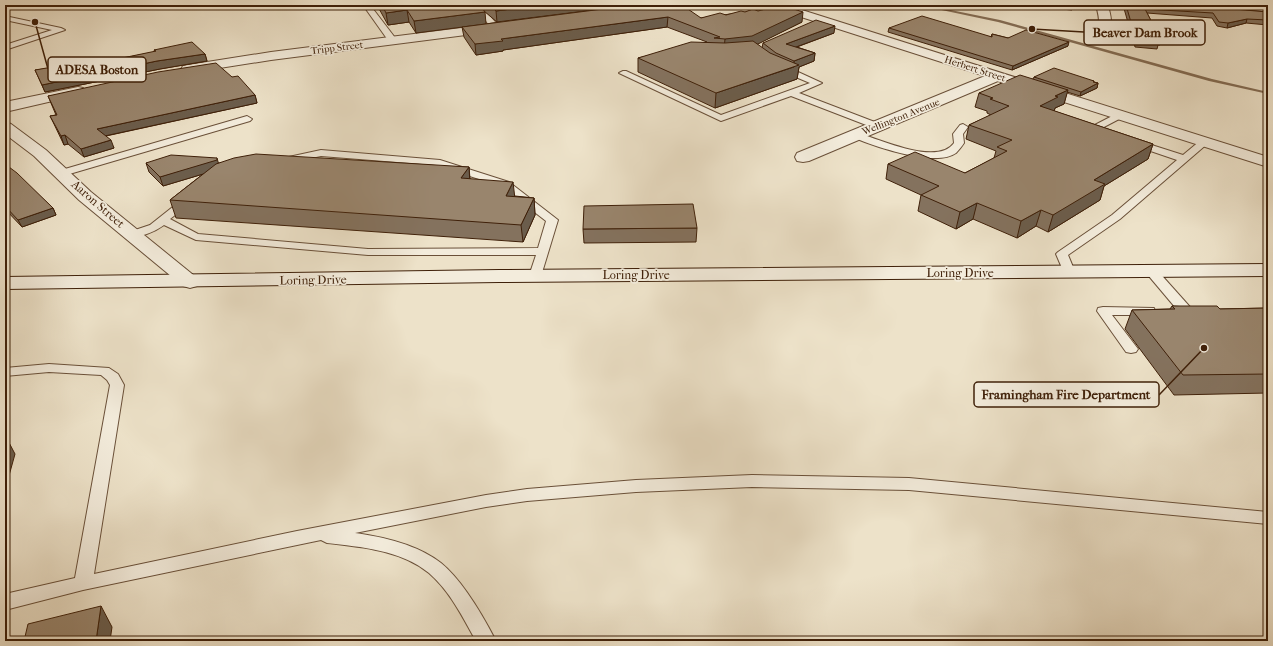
<svg xmlns="http://www.w3.org/2000/svg" width="1273" height="646" font-family="'IM FELL French Canon',serif">
<style>
.lines{fill:none;stroke-linecap:round;stroke-linejoin:round}
.stream{fill:#846d55;fill-rule:evenodd}
.lane-casing{stroke:#6a5039;stroke-width:2}
.street-casing{stroke:#6a5039;stroke-width:2}
.secondary-casing{stroke:#3f2009;stroke-width:2}
.lane{fill:#f3ecdc;fill-rule:evenodd}
.street{fill:#f3ecdc;fill-rule:evenodd}
.secondary{fill:#f3ecdc;fill-rule:evenodd}
.wall{fill:#84725e;stroke:#3f2009}
.shaded-wall{fill:#6b5d4c;stroke:#3f2009}
.building{fill:#99856d;stroke:#3f2009}
.labels{text-anchor:middle;dominant-baseline:central;stroke-width:3.5;stroke-linejoin:round;paint-order:stroke}
.far-street-label{font-size:10px;fill:#3f2009;stroke:#f3ecdc}
.street-label{font-size:12px;fill:#3f2009;stroke:#f3ecdc}
.leader{fill:none;stroke:#3f2009;stroke-width:1.5}
.callout-dot{fill:#3f2009;stroke:#f3ecdc;stroke-width:1.5}
.callout{fill:#f3ecdc;stroke:#3f2009;stroke-width:1.5}
.callout-label{font-size:13px;text-anchor:middle;font-weight:bold;fill:#3f2009}
</style>
<rect width="100%" height="100%" fill="#ede2c9"/>
<filter id="stains"><feTurbulence type="fractalNoise" baseFrequency=".005" numOctaves="4"/><feColorMatrix values="0 0 0 0 .2 0 0 0 0 .09 0 0 0 0 .02 0 0 0 .5 -.17"/></filter>
<radialGradient id="worn" r=".72"><stop offset=".6" stop-color="#630" stop-opacity="0"/><stop offset="1" stop-color="#630" stop-opacity=".3"/></radialGradient>
<g class="lines">
<path class="stream" d="M918 5H926L1000 20 1212 79 1268 92V94L1209 81 998 22Z"/>
<defs>
<g id="lane">
<path d="M363 5H370L396 39V43H390Z"/>
<path d="M464 5C480 5 489 14 499 27L498 29H492L480 13Z"/>
<path d="M5 16 61 28 65 30 5 50V45L52 30 5 20Z"/>
<path d="M779 66H785L822 83 799 93 880 124 882 126 877 129 874 128 791 96 721 121 619 73 623 71H626L721 115 810 83 779 70Z"/>
<path d="M1120 112 1125 115 1123 117 1102 128 1109 132 1107 134H1101L1089 128Z"/>
<path d="M247 116 252 119 250 121 66 175 62 176 57 173 58 171Z"/>
<path d="M963 124 968 127 963 134 964 143C962 146 959 150 956 153 935 168 874 146 852 137L850 135 855 132C877 138 937 167 954 143L953 134 960 125Z"/>
<path d="M1204 139 1207 140 1209 142 1207 144 1120 219 1068 255 1075 272 1073 275H1065L1056 254 1058 252 1112 215 1177 160 1133 145 1131 143 1133 141H1139L1183 155 1201 140Z"/>
<path d="M321 150 440 160 509 182 558 220 541 276 539 279H531L529 276 536 255H368L196 240 164 225C156 231 139 239 129 236L127 234 129 232 150 225 184 198H192L193 200 192 202 170 219 198 234 368 249 538 248 546 221 501 186 435 165 321 156 287 163 282 160 284 158Z"/>
<path d="M1152 268 1156 269 1190 307 1191 310 1190 313H1180L1148 275 1146 272 1148 269Z"/>
<path d="M1103 307 1154 308 1155 311 1154 314 1149 315H1112L1138 349 1136 352 1131 353 1126 352 1097 311 1098 308Z"/>
<path d="M49 364 109 368 118 374 124 385 94 574 297 531 486 495 527 489 636 480 752 475 909 478 1268 512V524L909 490 752 487 636 492 527 501 486 507 355 533C384 537 418 545 441 563 463 581 483 616 496 641H476C463 618 450 591 429 573 401 550 361 547 327 543L321 540 83 590 5 610V594L75 578 110 385 107 380 101 375 49 372 5 376V368Z"/>
</g>
<g id="street">
<path d="M768 5H786L1268 157V167L998 81 809 161 803 162 797 161 795 157 797 153 985 76 770 7Z"/>
<path d="M1096 5H1108C1109 10 1111 16 1111 21 1112 31 1102 43 1091 41L1090 38C1100 23 1101 24 1096 5Z"/>
<path d="M1192 5H1239L1268 7V15L1198 9 1194 7Z"/>
<path d="M493 24 497 25 499 28 497 31 271 60 188 73 183 72 181 69 183 66 188 65 271 52Z"/>
<path d="M78 87 83 88 85 91 83 94 5 112V102Z"/>
<path d="M5 122 11 124 46 150 91 192 197 278 200 282 197 286 190 288 183 286 79 200 34 156 5 134Z"/>
</g>
<path id="secondary" d="M1268 264V276L499 282 5 289V277L499 270Z"/>
</defs>
<use href="#lane" class="lane-casing"/>
<use href="#street" class="street-casing"/>
<use href="#secondary" class="secondary-casing"/>
<use href="#lane" class="lane"/>
<use href="#street" class="street"/>
<use href="#secondary" class="secondary"/>
</g>
<g class="wall">
<path d="M377 5H633L497 22 484 11 416 33 409 22 388 25Z"/>
<path d="M634 5 701 18 745 12 758 11 802 22 757 44 762 48 763 43 834 33 797 47 815 53 814 61 799 67 797 79 715 108 638 72V58L707 42 667 27 503 50V51L476 55 464 37 462 27Z"/>
<path d="M1018 5H1073V6L1072 10Z"/>
<path d="M1123 5H1198L1199 6 1268 12V25L1246 23 1227 28 1217 26 1212 18 1147 13 1161 40 1160 45H1158L1157 49 1135 47Z"/>
<path d="M889 28 991 37 992 34 1008 38 1068 46 1012 70 888 32Z"/>
<path d="M154 50 205 54 207 61 160 69 45 92 35 70 103 62 155 52Z"/>
<path d="M232 77 255 95 257 103 106 136 114 148 84 157 68 144 64 145 54 124 50 116 56 115 48 96Z"/>
<path d="M1034 77 1094 81V82L1098 83 1097 88 1080 96 1067 92 1064 104 1055 108 1054 111 1153 144 1148 159 1104 186 1100 200 1048 232 1036 226 1017 238 973 219 956 229 918 211 921 195 886 179 888 164 965 173 994 158 996 151 966 139 969 125 991 115 987 113V111L975 107 979 93 1033 79Z"/>
<path d="M146 163H218L469 167 470 179 515 196 534 198 535 215 523 242 176 218 170 200 203 174 163 186 149 172Z"/>
<path d="M5 164 53 208 56 215 22 227 5 209Z"/>
<path d="M697 228 696 242 584 243 583 229Z"/>
<path d="M1172 306 1220 309 1268 308V393L1174 395 1125 329 1132 310 1170 309Z"/>
</g>
<g class="shaded-wall">
<path d="M323 5H358L324 9Z"/>
<path d="M541 5H633L497 22 496 11Z"/>
<path d="M407 10 409 22 388 25 386 13Z"/>
<path d="M485 12 486 24 416 33 414 21Z"/>
<path d="M803 12 802 22 752 47 724 49 725 39Z"/>
<path d="M668 17 667 27 503 50V51L476 55 475 44 501 39Z"/>
<path d="M1247 19 1246 23 1227 28 1228 23Z"/>
<path d="M835 26 834 33 785 51 786 44Z"/>
<path d="M1069 42 1068 46 1012 70 1013 66Z"/>
<path d="M815 53 814 61 799 67 797 79 715 108 716 93 794 67V61Z"/>
<path d="M205 54 207 61 160 69 45 92 42 85 157 61Z"/>
<path d="M1098 83 1097 88 1080 96 1081 92Z"/>
<path d="M1068 90 1064 104 1055 108 1054 112 1040 106 1055 96Z"/>
<path d="M255 95 257 103 100 137 97 129Z"/>
<path d="M65 135 68 144 64 145 61 136Z"/>
<path d="M111 140 114 148 84 157 81 149Z"/>
<path d="M1153 144 1148 159 1104 186 1100 200 1048 232 1053 215 1094 180Z"/>
<path d="M217 158 220 169 163 186 160 177Z"/>
<path d="M469 167 470 184 461 178Z"/>
<path d="M513 182 515 199 506 196Z"/>
<path d="M534 198 535 215 523 242 521 225Z"/>
<path d="M977 203 973 219 956 229 960 212Z"/>
<path d="M53 208 56 215 22 227 18 220Z"/>
<path d="M1041 210 1036 226 1017 238 1021 221Z"/>
<path d="M5 435 15 454 5 490Z"/>
<path d="M101 606 112 627 110 641H96Z"/>
</g>
<g class="building">
<path d="M382 5H480L485 12 414 21 407 10 386 13Z"/>
<path d="M490 5H541L496 11Z"/>
<path d="M634 5H682L701 18 720 13 726 15 741 11 745 12 753 9 758 11 781 5 803 12 752 36 725 39 714 38 720 37 668 17 501 39 503 41 475 44 462 27Z"/>
<path d="M1058 5H1073V6Z"/>
<path d="M1126 5H1198L1199 6 1268 12V20L1247 19 1228 23 1219 22 1213 13 1145 9 1161 40H1156L1158 44 1137 43Z"/>
<path d="M922 16 992 37V34L1008 38 1026 30 1069 42 1013 66 889 28Z"/>
<path d="M816 20 835 26 786 44 815 53 794 61 776 53 763 43Z"/>
<path d="M753 41 770 53 799 65 716 93 638 58 691 42 725 43Z"/>
<path d="M192 42 205 54 157 61 42 85 35 70 99 59 103 62 156 51 154 50Z"/>
<path d="M216 63 232 77 238 76 255 95 97 129 111 140 81 149 65 135 61 136 50 116 57 115 48 96 158 72Z"/>
<path d="M1054 68 1094 81 1093 82 1098 83 1081 92 1034 77Z"/>
<path d="M1020 75 1068 90 1055 96 1058 97 1040 106 1153 144 1094 180 1105 184 1053 215 1041 210 1021 221 977 203 960 212 921 195 939 186 888 164 915 152 965 173 1007 151 997 147 1012 140 969 125 1009 106 990 99 993 98 979 93Z"/>
<path d="M256 154 469 167 461 178 513 182 506 196 534 198 521 225 170 200 216 164 234 158Z"/>
<path d="M171 155 217 158V160L160 177 146 163Z"/>
<path d="M5 164 17 173 53 208 18 220 5 206Z"/>
<path d="M693 204 697 228 583 229 584 206Z"/>
<path d="M1172 306H1217L1220 309 1268 308V374L1183 375 1132 310 1175 309Z"/>
<path d="M101 606 96 641H24L28 624Z"/>
</g>
<g class="labels">
<g class="far-street-label">
<text transform="translate(337 48) rotate(-7)">Tripp Street</text>
<text transform="translate(975 69) rotate(18)">Herbert Street</text>
<text transform="translate(901 117) rotate(-22)">Wellington Avenue</text>
</g>
<g class="street-label">
<text transform="translate(98 204) rotate(41)">Aaron Street</text>
<text x="960" y="273">Loring Drive</text>
<text x="636" y="275">Loring Drive</text>
<text transform="translate(313 280) rotate(-1)">Loring Drive</text>
</g>
</g>
<path class="leader" d="M1032 29L1084 32M35 22L48 69M1204 348L1159 395"/>
<g class="callout-dot">
<circle cx="1032" cy="29" r="4"/>
<circle cx="35" cy="22" r="4"/>
<circle cx="1204" cy="348" r="4"/>
</g>
<g class="callout">
<rect x="1084" y="20" width="121" height="25" rx="4"/>
<rect x="48" y="57" width="98" height="25" rx="4"/>
<rect x="974" y="382" width="185" height="25" rx="4"/>
</g>
<g class="callout-label">
<text x="1145" y="37">Beaver Dam Brook</text>
<text x="97" y="74">ADESA Boston</text>
<text x="1066" y="399">Framingham Fire Department</text>
</g>
<rect width="1273" height="646" fill="none" stroke="#ede2c9" stroke-width="20"/>
<rect x="6" y="6" width="1261" height="634" fill="none" stroke="#3f2009" stroke-width="2"/>
<rect x="10" y="10" width="1253" height="626" fill="none" stroke="#3f2009"/>
<rect width="100%" height="100%" filter="url(#stains)"/>
<rect width="100%" height="100%" fill="url(#worn)"/>
</svg>
